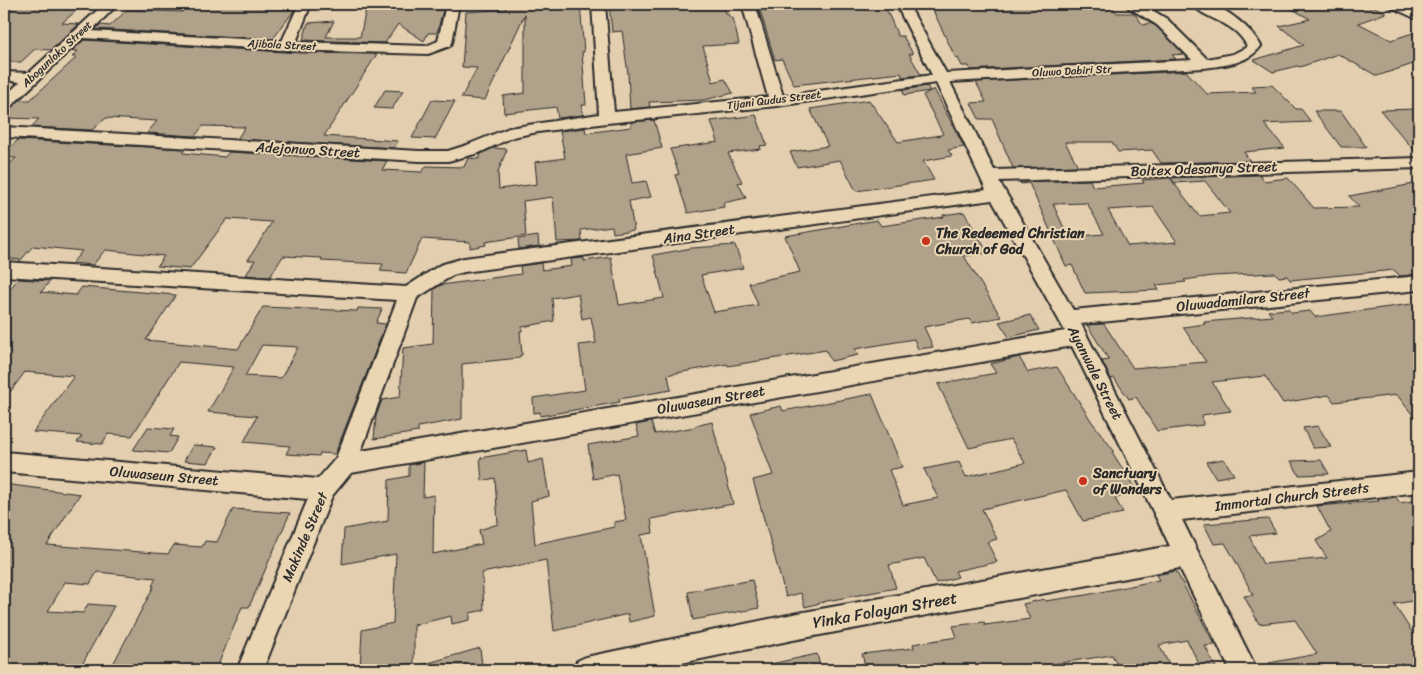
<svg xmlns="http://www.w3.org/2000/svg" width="1423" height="674" font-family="Sriracha,sans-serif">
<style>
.building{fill:#b0a18a;stroke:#2b2b2b;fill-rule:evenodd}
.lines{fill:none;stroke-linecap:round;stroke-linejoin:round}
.minor-casing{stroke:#2b2b2b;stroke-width:4}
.minor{fill:#ebd6b4;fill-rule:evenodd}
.poi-dot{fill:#c8321e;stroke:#ebd6b4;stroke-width:2}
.labels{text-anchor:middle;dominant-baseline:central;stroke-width:4;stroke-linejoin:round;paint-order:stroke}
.far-street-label{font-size:11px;fill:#2b2b2b;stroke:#ebd6b4}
.street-label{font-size:14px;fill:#2b2b2b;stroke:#ebd6b4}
.poi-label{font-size:14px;font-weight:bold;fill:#2b2b2b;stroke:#ebd6b4;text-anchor:start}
.near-street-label{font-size:16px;fill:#2b2b2b;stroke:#ebd6b4}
</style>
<rect width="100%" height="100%" fill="#e3cfaf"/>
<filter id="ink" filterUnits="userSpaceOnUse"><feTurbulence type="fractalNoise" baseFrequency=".02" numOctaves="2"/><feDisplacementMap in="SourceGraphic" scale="10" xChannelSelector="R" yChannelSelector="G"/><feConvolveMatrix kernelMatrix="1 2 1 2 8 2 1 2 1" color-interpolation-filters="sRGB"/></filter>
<g filter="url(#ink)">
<g class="building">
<path d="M17 4H84L62 23 79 24 51 50 35 49 21 62H4V11H8Z"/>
<path d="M190 4H258L257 7 295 9 273 39 95 29 100 25 110 26 127 10 182 12Z"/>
<path d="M367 4H434L432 10H443L437 33H428L424 41 398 24 385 43 303 40 308 23 334 21 326 37H360Z"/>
<path d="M506 4H580L584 52H582L586 105H582L583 115 558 118 556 107 504 113 503 96 525 93V14L485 100 461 98 477 68 462 67 466 12 506 9Z"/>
<path d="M609 4H723L726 14H728L730 18H733L739 44 703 46 713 82 725 79 733 93 704 100 649 102 650 107 630 109 628 74 622 31 612 32Z"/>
<path d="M758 4H791L792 7 884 4 898 36H903L913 54H909L921 75 902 77 901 73 794 85 782 59 775 60Z"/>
<path d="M930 4H1110L1117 13H1134L1143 25 1150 23 1156 26 1184 54 1172 55 1176 59 970 70 969 66H962L958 58 956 59Z"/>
<path d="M1283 4H1369L1386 13 1358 23 1391 40 1419 31V62L1377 76 1338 54 1300 67 1297 66 1273 72 1254 60 1304 45 1279 26 1310 19Z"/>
<path d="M84 40 300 53 377 54 324 136 398 141 394 148 237 139 245 127 203 126 195 136 147 133 157 121 106 118 92 130 31 127 39 119 4 118 6 111 20 100H30L77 57H72L78 51H72Z"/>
<path d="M1186 71 1207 94 1256 92 1251 86 1272 85 1296 109H1301L1311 122 1264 124 1285 148 1244 152 1250 161 1161 163 1152 150 1118 152 1112 142H1065L1078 166 1013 168 992 119H979L971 103 986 102 976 82Z"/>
<path d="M927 86 930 91 904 95 903 90Z"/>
<path d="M934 89 964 147 948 150 952 156 923 161 934 180 856 191 840 160 797 167 790 152 828 146 810 109 869 100 898 142 941 135 943 134 923 95Z"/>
<path d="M385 90 403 91 392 109 374 108Z"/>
<path d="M432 100 455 101 435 139 412 138Z"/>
<path d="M1419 109V156L1380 110Z"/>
<path d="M1314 111H1341L1366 147H1341Z"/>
<path d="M756 115 767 145 760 146 761 149 728 153 742 182 738 183 746 198 723 203 724 207 688 213 675 175 679 174 670 149 718 142 711 121Z"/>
<path d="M654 120 662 148 626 154 632 183 646 181 651 197 629 201 634 230 613 233 612 226 581 230 582 241 557 242 553 197 523 201 526 236 485 242 486 245 470 248V242L422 239 406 273 380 271 383 264 321 261 322 258 283 256 270 277 246 275 255 260H248L272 222 227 219 190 269 157 266 164 256 105 250 93 265 72 263 82 251 33 246 21 260 4 258V169L16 158 4 157V153L18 140 185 149 183 153 225 157 229 152 387 161 382 170 422 172 426 166 464 167 468 158 479 159 481 154 493 148 507 149 498 172 499 189 537 184 535 162 565 158 560 131 585 128 586 133 631 127V122Z"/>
<path d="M1260 175 1264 181 1288 178 1314 208 1359 207 1349 196 1419 183V274L1400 276 1394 270 1290 280 1287 276 1279 277 1275 273 1213 276 1184 280 1186 282 1156 285 1159 290 1085 293 1072 265 1066 266 1029 183 1021 184 1020 182 1090 180 1093 187 1144 183 1142 180 1170 178 1199 216 1230 213 1205 181 1175 183 1171 178ZM1087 203 1104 234 1068 237 1053 204ZM1153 207 1177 242 1128 246 1108 210Z"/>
<path d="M964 212 988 253 964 256 1001 317 972 323 969 319 924 327 933 347 918 349 914 339 855 349 858 355 831 361 826 350 728 366 727 364 671 374 668 375 671 390 619 399 620 402 540 416V412L534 413 533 398 585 390 579 345 596 343 591 317 582 319 578 294 552 298 554 321 522 327V331H520L522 355 519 356V358L462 364V419L418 427V432L374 439 376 416 382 400 400 397 403 348 433 344 434 289 441 285 521 274 520 266 541 263 542 270 572 266 571 259 584 258V261L611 257 619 305 664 298 653 255 692 248 735 245 743 268 701 275 714 312 758 305 749 283 800 272 785 236 877 220 881 226 944 217 943 215Z"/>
<path d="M538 236 539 246 519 249 518 239Z"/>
<path d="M18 279 50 281 41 292 76 295 82 287 176 295 146 340 238 349 263 307 357 311 358 308 382 309 376 323 386 324 335 454 320 453 319 456 286 454 290 446 244 442 257 416 208 412 234 367 179 362 132 436 108 434 102 444 77 442 82 436 33 432 74 376 25 372 4 400V296ZM262 345 298 347 281 378 245 376Z"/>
<path d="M1419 303V423L1397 395 1334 402 1329 395 1283 403 1265 376 1212 382 1231 411 1202 415 1203 425 1157 431 1136 397 1129 399 1114 378 1111 379 1102 361 1109 360 1087 325 1104 324 1133 368 1206 362 1183 327 1205 324 1204 322 1272 316 1268 311 1288 309 1292 313 1310 311 1315 317Z"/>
<path d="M1030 315 1039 330 1009 337 999 322Z"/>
<path d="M1019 357 1028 372 1057 367 1092 422 1114 451 1112 452 1138 493 1115 498 1123 513 1083 521 1066 490 982 509 997 539 987 542 997 562 955 571 958 577 936 583 924 558 889 565 896 588 827 601 805 607 801 593 786 597 753 480 773 475 750 413 781 406 783 411 872 394 902 467 889 470 903 505 938 498 924 469 959 462 966 477 1025 463 1011 439 969 448 938 384 996 373 990 364Z"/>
<path d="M651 422 655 434 695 427V426L712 422 733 504 651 519 653 533 641 535 655 616 629 622 628 614 554 631 546 560 482 573 484 610 470 613V620L452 624 451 616 414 625V663L383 670H360L362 630 393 623 396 554 342 564 344 529 388 521 389 480 409 476V465L424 462 423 497 434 495 433 554 482 544 479 530 498 524 495 478 482 481 480 458 526 450 528 463 543 459 549 496 531 501 535 544 614 527V522L626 520 617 474 593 479 588 445 639 436 636 425Z"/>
<path d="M1318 426 1331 447 1313 448 1303 428Z"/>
<path d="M148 427 174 429 170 436 178 437 169 453 133 450Z"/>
<path d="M193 445 217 447 208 463 184 461Z"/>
<path d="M1224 459 1234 475 1216 478 1206 462Z"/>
<path d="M1321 460 1329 474 1299 475 1291 461Z"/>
<path d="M4 484 80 494 47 545 168 554 174 545 202 547 205 541 217 542 233 509 290 513 249 607H242L216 670H110L154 586H152L156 578 97 572 90 584 65 582 48 611 83 613 88 604 114 606 79 670H4Z"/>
<path d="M1396 497 1400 503 1419 500V600L1394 604 1419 643V670H1269V663L1317 654 1295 620 1259 624 1244 596 1253 595 1236 562 1225 543 1214 544 1204 524 1268 519 1276 533 1249 536 1263 564 1327 558 1316 541 1331 532 1317 506 1379 501 1378 500Z"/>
<path d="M1176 571 1215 645 1205 646 1217 670H1202L1187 640 1159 645 1172 670H1120L1112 655 1021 669V670H866L862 654 914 648 913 644 957 637 953 626 984 622 985 625 1030 619 1023 604 1044 599 1045 601 1086 595 1159 580 1156 575Z"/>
<path d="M752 580 759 608 693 620 688 592Z"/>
<path d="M480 648 482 665 462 670H418V666Z"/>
<path d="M817 654 821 670H772L771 664Z"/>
</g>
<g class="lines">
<defs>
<g id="minor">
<path d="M104 4H118L91 31 282 41 299 4H311L296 42 426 46 438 41 446 4H459L452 43 450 46 428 54 287 50 83 38 9 108 4 110V97L20 82 4 80V72L29 73Z"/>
<path d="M592 4H605L614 112 768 97 742 4H755L783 96 932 75 896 4H908L946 73 1192 60 1157 25 1128 7 1127 4H1142L1167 19 1207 59 1233 54 1245 48 1247 46C1234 20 1206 21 1192 4 1197 4 1204 3 1208 4 1227 8 1252 29 1261 46 1248 64 1224 65 1204 68L950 82 994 170 1419 158V168L999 181 1073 310 1419 276V290L1081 324 1171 500 1419 472V492L1182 520 1257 670H1230L1180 568 793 640 648 670H573L577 661 586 657 793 614 1170 546 1072 346 351 473 332 496 263 670H237L308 499 4 472V452L318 479 336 458 397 300 4 276V262L406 287 440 265 464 258 986 190 936 83 777 106 607 123 538 132 513 137 479 153 448 161H419L4 137V127L419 151H448L467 145 509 128 599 114ZM992 200 1065 331 361 451 417 298 453 275 464 272Z"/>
<path d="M1389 4H1406L1419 11V20L1391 7Z"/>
</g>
</defs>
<use href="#minor" class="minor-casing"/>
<use href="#minor" class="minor"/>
</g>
</g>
<g class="poi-dot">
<circle cx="926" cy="241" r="5"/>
<circle cx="1083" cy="481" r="5"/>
</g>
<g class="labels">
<g class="far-street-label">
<text transform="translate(282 45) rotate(3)">Ajibola Street</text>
<text transform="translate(57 54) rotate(-43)">Abogunloko Street</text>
<text transform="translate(1072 71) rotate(-3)">Oluwo Dabiri Str</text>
<text transform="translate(774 100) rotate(-7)">Tijani Qudus Street</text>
</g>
<g class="street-label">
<text transform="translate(308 150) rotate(3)">Adejonwo Street</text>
<text transform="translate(1204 169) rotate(-2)">Boltex Odesanya Street</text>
<text transform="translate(699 234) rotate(-8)">Aina Street</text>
<text transform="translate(1243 300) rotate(-6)">Oluwadamilare Street</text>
<text transform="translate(1095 373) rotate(63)">Ayanwale Street</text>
<text transform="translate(711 400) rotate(-10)">Oluwaseun Street</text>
<text transform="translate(164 476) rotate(5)">Oluwaseun Street</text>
<text transform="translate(1292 497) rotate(-7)">Immortal Church Streets</text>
<text transform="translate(305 537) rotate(-67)">Makinde Street</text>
</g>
<g class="poi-label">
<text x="936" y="233">The Redeemed Christian<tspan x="936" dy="16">Church of God</tspan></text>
<text x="1093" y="473">Sanctuary<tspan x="1093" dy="16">of Wonders</tspan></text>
</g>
<g class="near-street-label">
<text transform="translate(885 610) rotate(-10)">Yinka Folayan Street</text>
</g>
</g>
<rect width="1423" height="674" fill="none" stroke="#ebd6b4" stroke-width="20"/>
<rect x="10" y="10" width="1403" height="654" fill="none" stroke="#2b2b2b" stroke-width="2" filter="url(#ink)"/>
</svg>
